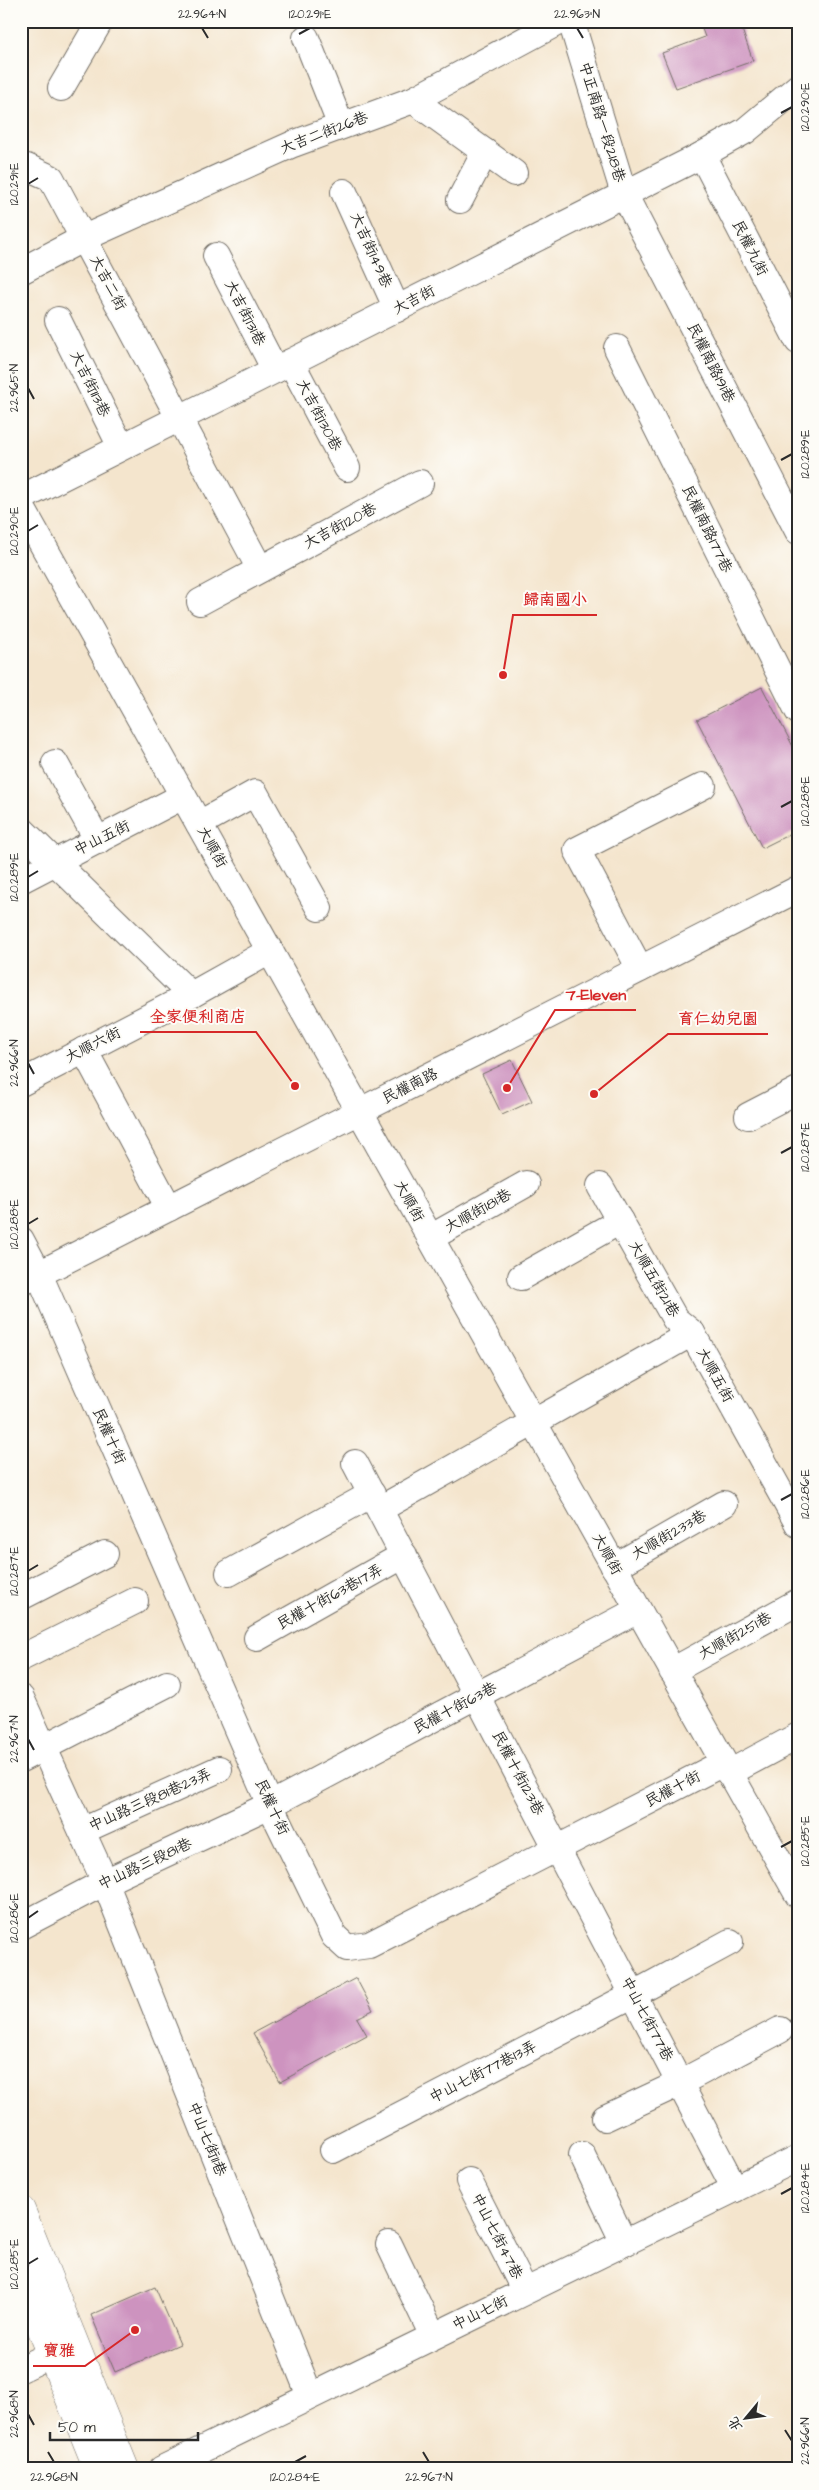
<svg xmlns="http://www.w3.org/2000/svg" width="819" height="2490" font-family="'Architects Daughter','LXGW WenKai TC',sans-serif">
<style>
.building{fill:#cd93bf}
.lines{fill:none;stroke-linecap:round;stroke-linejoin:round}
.minor-casing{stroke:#716c64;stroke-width:28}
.major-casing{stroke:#716c64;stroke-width:29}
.minor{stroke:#fff;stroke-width:26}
.major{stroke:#fff;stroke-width:28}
.ticks{fill:none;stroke:#2b2b2b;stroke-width:2}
.labels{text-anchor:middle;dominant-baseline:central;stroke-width:4;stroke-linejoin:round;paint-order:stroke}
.street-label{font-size:15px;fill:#2b2b2b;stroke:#fdfcf7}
.leader{fill:none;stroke:#d62828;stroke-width:2}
.callout-dot{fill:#d62828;stroke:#fdfcf7;stroke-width:2}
.callout-label{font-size:16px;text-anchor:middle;font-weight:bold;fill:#d62828;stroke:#fdfcf7;stroke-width:4;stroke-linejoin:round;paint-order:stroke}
.neatline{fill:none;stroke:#2b2b2b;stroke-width:2}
.ticks-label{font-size:12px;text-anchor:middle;fill:#2b2b2b}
</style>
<rect width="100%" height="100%" fill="#fdfcf7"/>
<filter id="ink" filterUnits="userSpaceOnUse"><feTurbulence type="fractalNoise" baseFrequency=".02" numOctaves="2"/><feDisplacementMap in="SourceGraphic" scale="10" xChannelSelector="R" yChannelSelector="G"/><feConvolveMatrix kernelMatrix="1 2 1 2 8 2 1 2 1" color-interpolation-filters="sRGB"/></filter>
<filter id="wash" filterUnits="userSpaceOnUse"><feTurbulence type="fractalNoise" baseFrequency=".0096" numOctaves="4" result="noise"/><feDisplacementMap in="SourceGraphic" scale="20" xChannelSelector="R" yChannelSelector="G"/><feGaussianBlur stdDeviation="1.12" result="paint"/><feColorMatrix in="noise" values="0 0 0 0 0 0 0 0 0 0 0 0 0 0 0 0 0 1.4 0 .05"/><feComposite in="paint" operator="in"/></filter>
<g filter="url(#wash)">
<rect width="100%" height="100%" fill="#f4e5cd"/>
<g id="blocks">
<g class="building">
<path d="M699 21H739L753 61 676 88 662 53 705 37Z"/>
<path d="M762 687 798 756V830L762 848 697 720Z"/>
<path d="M512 1060 532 1101 502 1115 482 1074Z"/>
<path d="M356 1978 373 2010 357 2018 367 2035 280 2082 253 2033Z"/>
<path d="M155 2287 180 2344 115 2372 91 2315Z"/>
</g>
</g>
</g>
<g filter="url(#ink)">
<use href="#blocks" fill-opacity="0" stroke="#716c64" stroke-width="1"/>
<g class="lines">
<defs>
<g id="minor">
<path d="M571 21 624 194 798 531"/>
<path d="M306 38 341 126"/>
<path d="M61 88 100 21"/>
<path d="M413 100 514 173"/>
<path d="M702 155 798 341"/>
<path d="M21 170 27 167 51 178 260 569"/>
<path d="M344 192 397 309"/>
<path d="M460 200 485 152"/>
<path d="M216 256 275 370"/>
<path d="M21 271 84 238 293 144 413 100 560 21"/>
<path d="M58 320 121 447"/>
<path d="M617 348 798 711"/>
<path d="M291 362 347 468"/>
<path d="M21 498 702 155 745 131 798 87"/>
<path d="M21 506 798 1895"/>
<path d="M200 602 420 483"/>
<path d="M55 763 98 841"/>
<path d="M199 824 255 793 319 908"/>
<path d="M21 829 191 995"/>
<path d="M21 880 183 796"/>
<path d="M640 969 577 850 703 786"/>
<path d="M84 1050 169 1208"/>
<path d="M21 1083 191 995 270 951"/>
<path d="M748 1116 798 1090"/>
<path d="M600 1186 675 1319 692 1333"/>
<path d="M430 1238 526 1184"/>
<path d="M21 1240 39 1274 270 1805 334 1936 347 1948 369 1945 723 1763"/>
<path d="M521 1277 620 1221"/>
<path d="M21 1283 798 889"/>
<path d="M355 1463 735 2189"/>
<path d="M380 1509 692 1333 798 1524"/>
<path d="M614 1567 724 1504"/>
<path d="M229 1573 372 1494"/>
<path d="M21 1597 105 1554"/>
<path d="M257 1638 404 1555"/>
<path d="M21 1658 135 1601"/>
<path d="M672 1671 798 1602"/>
<path d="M21 1698 105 1882 310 2396"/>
<path d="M21 1759 167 1684"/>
<path d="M729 1773 798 1736"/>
<path d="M82 1831 219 1769"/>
<path d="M21 1926 105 1882 270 1805 638 1610"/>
<path d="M605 2118 680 2083 780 2030"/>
<path d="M333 2150 634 1994 730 1942"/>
<path d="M582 2155 624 2243"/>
<path d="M469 2181 525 2291"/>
<path d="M389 2244 433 2336"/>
<path d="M21 2369 52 2354"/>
<path d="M162 2469 798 2158"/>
</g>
<g id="major">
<path d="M21 2210 125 2469"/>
<path d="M21 2278 98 2469"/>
</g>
</defs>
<use href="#minor" class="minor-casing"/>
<use href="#major" class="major-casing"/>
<use href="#minor" class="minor"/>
<use href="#major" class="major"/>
</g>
</g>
<path class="ticks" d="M202 28 208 38M577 28 583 38M299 34 310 28M781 113 792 107M28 184 38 178M28 388 34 399M781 460 792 454M28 531 38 525M781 807 792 801M28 877 38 871M28 1063 34 1074M781 1153 792 1147M28 1224 38 1218M781 1500 792 1494M28 1571 38 1565M28 1739 34 1750M781 1847 792 1841M28 1918 38 1911M781 2194 792 2188M28 2264 38 2258M28 2414 34 2425M785 2430 792 2441M48 2452 54 2462M423 2452 429 2462M295 2462 306 2456"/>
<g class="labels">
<g class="street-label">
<text transform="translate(602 122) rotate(73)">中正南路一段218巷</text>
<text transform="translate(324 133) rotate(-21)">大吉二街26巷</text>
<text transform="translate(750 248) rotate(63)">民權九街</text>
<text transform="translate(371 250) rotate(66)">大吉街149巷</text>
<text transform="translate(108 283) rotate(62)">大吉二街</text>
<text transform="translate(414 300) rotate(-27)">大吉街</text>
<text transform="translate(245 313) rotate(63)">大吉街131巷</text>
<text transform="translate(711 363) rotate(63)">民權南路191巷</text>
<text transform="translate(90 384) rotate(64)">大吉街113巷</text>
<text transform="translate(319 415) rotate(62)">大吉街130巷</text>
<text transform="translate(340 526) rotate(-28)">大吉街120巷</text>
<text transform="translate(707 529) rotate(64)">民權南路177巷</text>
<text transform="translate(102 838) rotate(-26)">中山五街</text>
<text transform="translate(212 847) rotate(61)">大順街</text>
<text transform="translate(93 1045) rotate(-27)">大順六街</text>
<text transform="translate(410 1086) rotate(-27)">民權南路</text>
<text transform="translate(409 1201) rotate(61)">大順街</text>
<text transform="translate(478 1211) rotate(-29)">大順街181巷</text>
<text transform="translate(654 1279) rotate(60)">大順五街21巷</text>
<text transform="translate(715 1375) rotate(61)">大順五街</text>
<text transform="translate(109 1436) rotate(66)">民權十街</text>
<text transform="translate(669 1535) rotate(-30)">大順街233巷</text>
<text transform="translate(607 1554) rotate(61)">大順街</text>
<text transform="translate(330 1597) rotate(-29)">民權十街63巷17弄</text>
<text transform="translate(735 1636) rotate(-29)">大順街251巷</text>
<text transform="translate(455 1708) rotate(-28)">民權十街63巷</text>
<text transform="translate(518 1773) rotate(62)">民權十街123巷</text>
<text transform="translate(673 1789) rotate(-28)">民權十街</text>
<text transform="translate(150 1800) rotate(-24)">中山路三段81巷23弄</text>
<text transform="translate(272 1807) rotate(65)">民權十街</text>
<text transform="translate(145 1864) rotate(-25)">中山路三段81巷</text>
<text transform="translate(647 2019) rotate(62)">中山七街77巷</text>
<text transform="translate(483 2072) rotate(-27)">中山七街77巷13弄</text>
<text transform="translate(207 2139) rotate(68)">中山七街11巷</text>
<text transform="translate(497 2236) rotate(63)">中山七街47巷</text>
<text transform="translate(480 2313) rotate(-26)">中山七街</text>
</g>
</g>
<path class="leader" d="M503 675L513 615H597M507 1088L555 1010H636M295 1086L256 1032H140M594 1094L668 1034H768M135 2330L85 2366H33"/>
<g class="callout-dot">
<circle cx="503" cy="675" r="5"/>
<circle cx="507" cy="1088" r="5"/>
<circle cx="295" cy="1086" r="5"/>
<circle cx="594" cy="1094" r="5"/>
<circle cx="135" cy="2330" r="5"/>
</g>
<g class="callout-label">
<text x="555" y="605">歸南國小</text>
<text x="596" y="1000">7-Eleven</text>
<text x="198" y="1022">全家便利商店</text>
<text x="718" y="1024">育仁幼兒園</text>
<text x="59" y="2356">寶雅</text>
</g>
<rect width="819" height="2490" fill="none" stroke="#fdfcf7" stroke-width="55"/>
<g transform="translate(746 2418) rotate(241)" stroke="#fdfcf7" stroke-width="4" paint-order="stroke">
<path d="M0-4L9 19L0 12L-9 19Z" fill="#2b2b2b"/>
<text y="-8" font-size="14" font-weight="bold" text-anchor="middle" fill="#2b2b2b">北</text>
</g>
<path d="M50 2432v8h148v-8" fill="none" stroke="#2b2b2b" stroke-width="2.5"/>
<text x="58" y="2432" font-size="15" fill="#2b2b2b" stroke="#fdfcf7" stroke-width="4" paint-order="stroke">50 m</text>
<rect x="28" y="28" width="764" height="2434" class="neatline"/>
<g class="ticks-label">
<text x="202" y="18">22.964°N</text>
<text x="310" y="18">120.291°E</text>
<text x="577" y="18">22.963°N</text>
<text transform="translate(805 107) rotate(-90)" y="4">120.290°E</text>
<text transform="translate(14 184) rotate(-90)" y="4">120.291°E</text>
<text transform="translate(14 388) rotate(-90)" y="4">22.965°N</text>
<text transform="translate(805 454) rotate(-90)" y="4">120.289°E</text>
<text transform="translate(14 531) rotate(-90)" y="4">120.290°E</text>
<text transform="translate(805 801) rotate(-90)" y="4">120.288°E</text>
<text transform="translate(14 877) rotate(-90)" y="4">120.289°E</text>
<text transform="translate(14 1063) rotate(-90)" y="4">22.966°N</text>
<text transform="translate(805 1147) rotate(-90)" y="4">120.287°E</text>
<text transform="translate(14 1224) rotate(-90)" y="4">120.288°E</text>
<text transform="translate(805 1494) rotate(-90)" y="4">120.286°E</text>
<text transform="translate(14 1571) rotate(-90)" y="4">120.287°E</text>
<text transform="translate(14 1739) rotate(-90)" y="4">22.967°N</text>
<text transform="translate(805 1841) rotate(-90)" y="4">120.285°E</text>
<text transform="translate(14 1918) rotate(-90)" y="4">120.286°E</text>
<text transform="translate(805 2188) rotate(-90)" y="4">120.284°E</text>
<text transform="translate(14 2264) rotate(-90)" y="4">120.285°E</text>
<text transform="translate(14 2414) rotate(-90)" y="4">22.968°N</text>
<text transform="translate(805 2441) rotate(-90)" y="4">22.966°N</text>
<text x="54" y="2481">22.968°N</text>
<text x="295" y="2481">120.284°E</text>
<text x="429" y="2481">22.967°N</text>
</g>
</svg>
